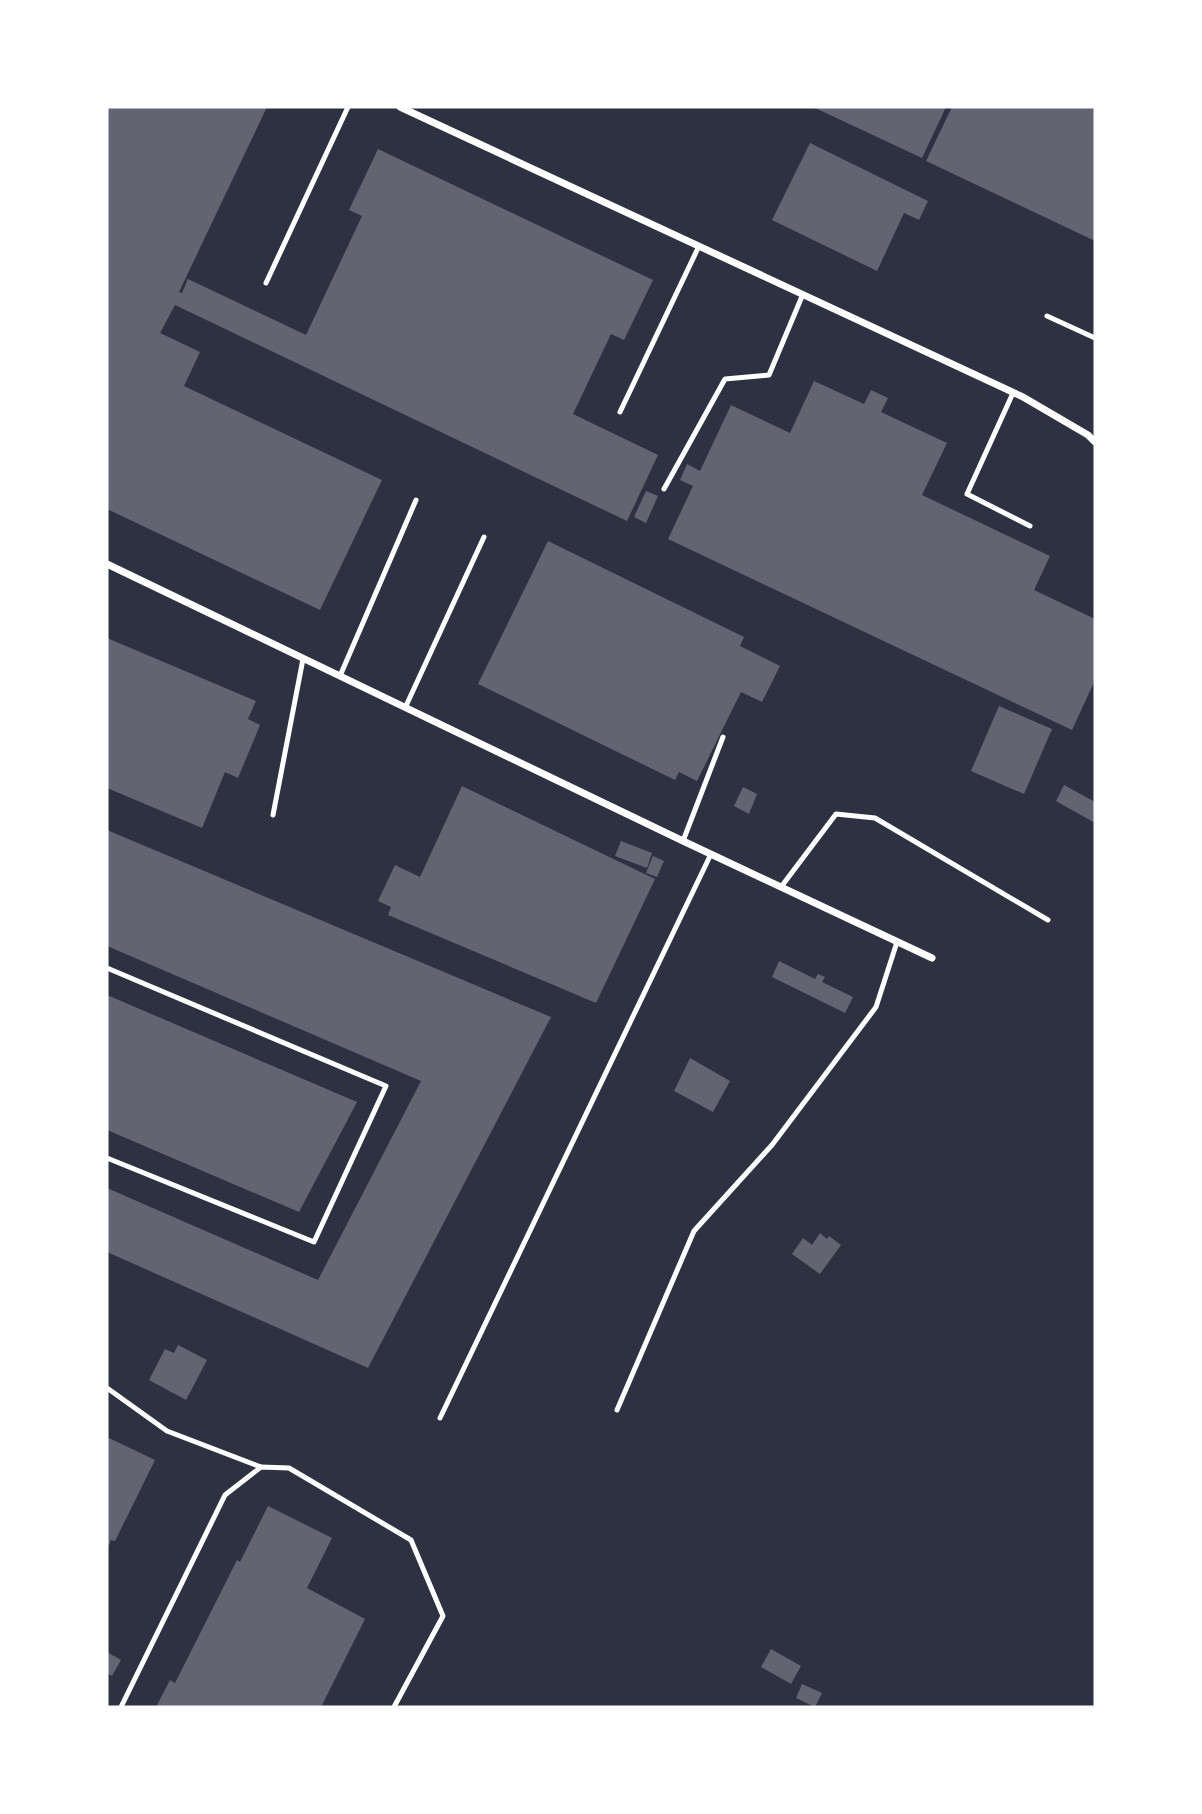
<svg xmlns="http://www.w3.org/2000/svg" width="1202" height="1814" font-family="Roboto,sans-serif">
<style>
.building{fill:#626471}
.lines{fill:none;stroke-linecap:round;stroke-linejoin:round}
.service{stroke:#fff;stroke-width:5}
.minor{stroke:#fff;stroke-width:7}
</style>
<rect width="100%" height="100%" fill="#2d3142"/>
<g class="building">
<path d="M107 107H267L179 292 182 293 188 279 306 335 362 216 349 210 378 149 653 280 624 340 611 334 573 414 658 455 627 521 175 305 160 333 200 352 184 386 382 480 320 610 107 509Z"/>
<path d="M813 107H946L922 158Z"/>
<path d="M952 107H1095V241L926 161Z"/>
<path d="M810 143 928 201 919 220 904 213 877 271 772 220Z"/>
<path d="M814 381 864 404 871 390 888 398 881 412 947 443 922 495 1050 556 1034 590 1095 619V680L1072 730 668 539 693 486 680 480 687 464 700 471 731 405 790 433Z"/>
<path d="M646 491 658 496 646 523 634 517Z"/>
<path d="M548 541 744 637 740 646 780 666 762 702 741 692 697 781 679 772 675 780 478 684Z"/>
<path d="M107 638 256 701 248 719 260 725 238 778 225 772 202 828 107 788Z"/>
<path d="M999 706 1052 729 1024 794 971 771Z"/>
<path d="M1064 785 1095 802V823L1056 801Z"/>
<path d="M462 786 655 879 596 1003 388 915 391 907 378 901 395 865 420 877Z"/>
<path d="M743 787 757 794 749 814 734 806Z"/>
<path d="M107 830 551 1017 368 1368 107 1252V1188L318 1280 421 1081 107 946Z"/>
<path d="M621 841 652 853 647 868 615 856Z"/>
<path d="M653 856 664 861 657 877 646 873Z"/>
<path d="M779 961 815 979 818 974 825 977 822 982 853 997 845 1013 772 977Z"/>
<path d="M107 995 357 1102 299 1212 107 1130Z"/>
<path d="M690 1058 730 1081 713 1112 674 1091Z"/>
<path d="M820 1233 827 1239 829 1236 841 1245 820 1274 792 1254 803 1238 812 1245Z"/>
<path d="M178 1345 207 1360 186 1400 149 1380 165 1349 174 1353Z"/>
<path d="M107 1437 155 1460 115 1541 111 1540 107 1550Z"/>
<path d="M268 1506 332 1538 307 1588 365 1619 321 1707H156L170 1680 175 1683 237 1560 240 1562Z"/>
<path d="M771 1649 801 1666 791 1684 761 1667Z"/>
<path d="M107 1652 121 1660 112 1676 107 1673Z"/>
<path d="M802 1684 822 1693 815 1707 796 1698Z"/>
</g>
<g class="lines">
<g class="service">
<path d="M266 283 348 107"/>
<path d="M1047 316 1095 338"/>
<path d="M1013 393 967 494 1030 526"/>
<path d="M620 412 699 246"/>
<path d="M664 489 725 379 769 375 803 294"/>
<path d="M340 676 416 500"/>
<path d="M405 708 484 537"/>
<path d="M273 815 303 659"/>
<path d="M683 841 723 737"/>
<path d="M781 887 836 814 875 818 1048 920"/>
<path d="M107 968 386 1086 314 1242 107 1158"/>
<path d="M107 1388 167 1431 261 1467"/>
<path d="M617 1410 694 1231 772 1145 876 1007 897 942"/>
<path d="M440 1418 711 854"/>
<path d="M121 1707 225 1495 261 1467 289 1468 411 1540 443 1616 394 1707"/>
</g>
<g class="minor">
<path d="M400 107 1023 397 1088 435 1095 442"/>
<path d="M107 564 683 841 932 958"/>
</g>
</g>
<rect width="1202" height="1814" fill="none" stroke="#ffffff" stroke-width="217"/>
</svg>
